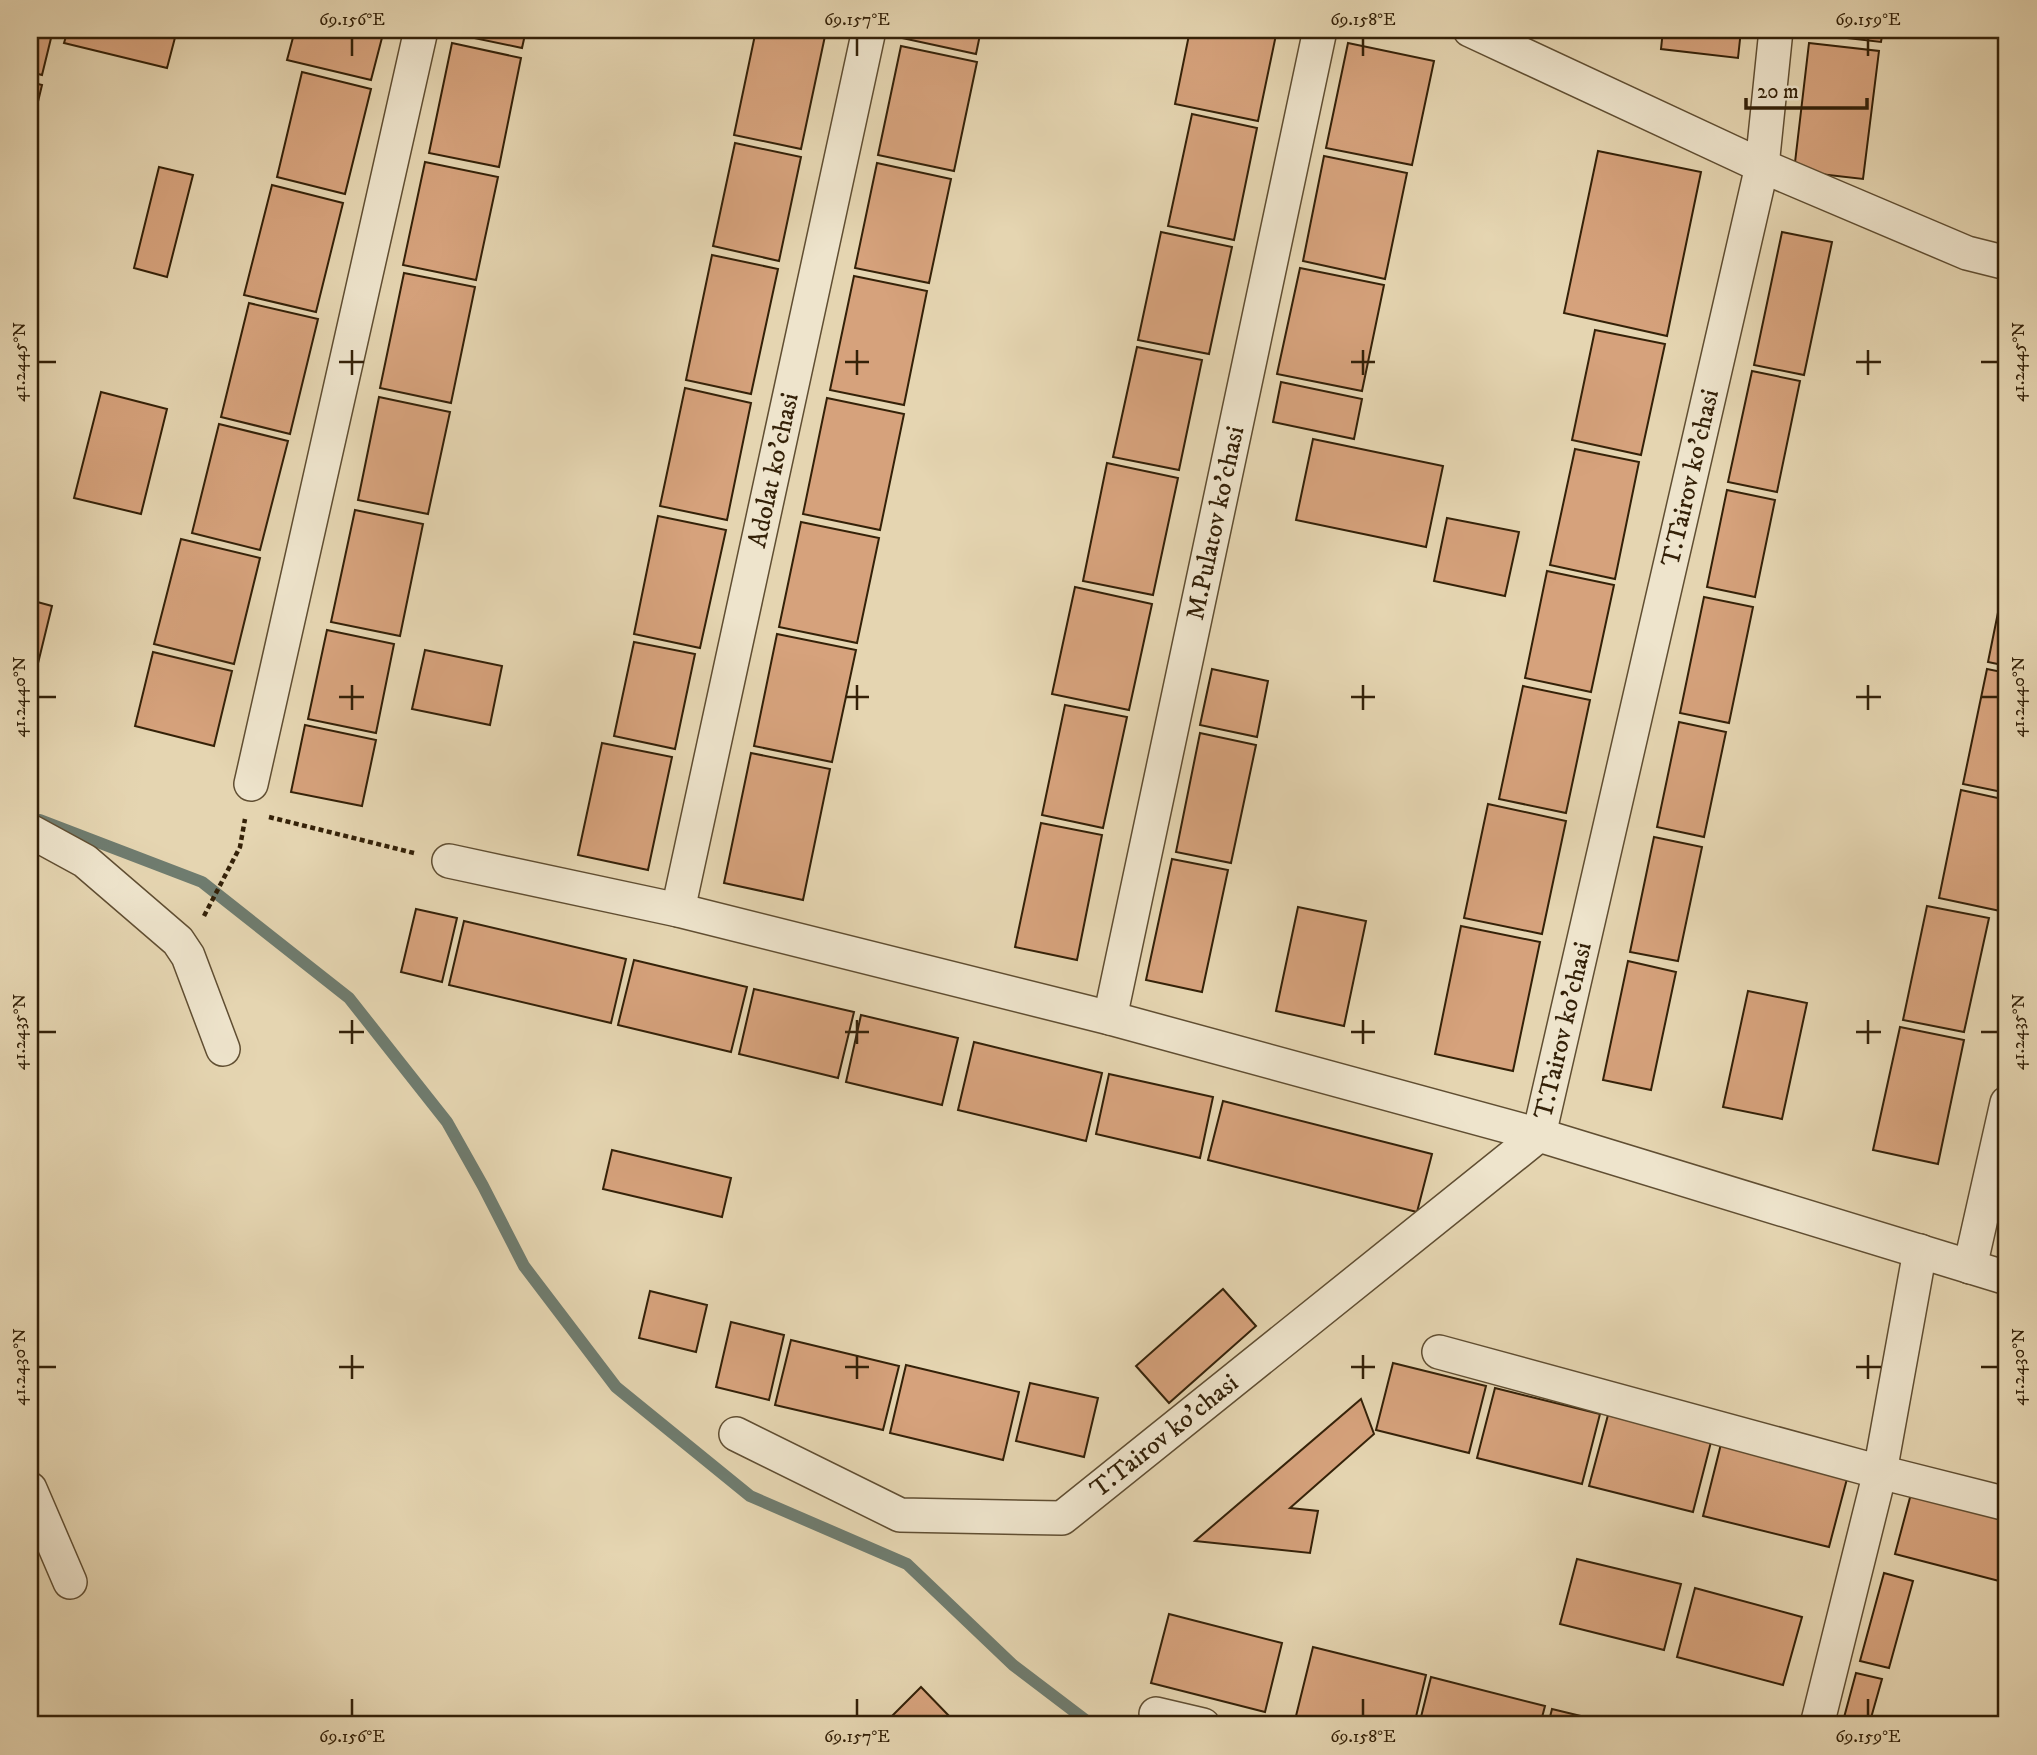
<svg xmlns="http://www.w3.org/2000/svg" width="2037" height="1755" font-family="'IM FELL DW Pica',serif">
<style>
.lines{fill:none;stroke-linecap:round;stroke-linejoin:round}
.stream{stroke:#6f7c6f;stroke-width:12}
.building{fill:#d6a27c;stroke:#342108;stroke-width:2}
.street-casing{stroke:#604e32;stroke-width:36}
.path{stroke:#342108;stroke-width:4.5;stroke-dasharray:5 3.5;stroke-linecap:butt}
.street{stroke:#eee4cc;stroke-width:33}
.ticks{fill:none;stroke:#342108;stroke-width:2.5}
.labels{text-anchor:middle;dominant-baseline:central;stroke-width:5;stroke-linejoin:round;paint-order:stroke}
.street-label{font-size:26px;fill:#342108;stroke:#eee4cc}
.neatline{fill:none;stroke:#342108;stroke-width:2.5}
.ticks-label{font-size:18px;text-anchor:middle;fill:#342108}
</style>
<rect width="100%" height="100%" fill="#e5d5b1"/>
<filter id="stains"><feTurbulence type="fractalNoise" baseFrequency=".00286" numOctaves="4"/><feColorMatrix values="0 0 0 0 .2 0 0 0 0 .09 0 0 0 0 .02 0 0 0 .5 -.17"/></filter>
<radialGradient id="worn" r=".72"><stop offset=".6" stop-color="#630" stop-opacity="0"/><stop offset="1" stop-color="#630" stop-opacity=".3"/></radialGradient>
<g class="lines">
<path class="stream" d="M40 820 202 882 349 998 447 1122 483 1186 524 1266 616 1387 750 1496 907 1564 1013 1665 1092 1725"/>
</g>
<g class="building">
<path d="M30 30H53L42 75 30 72Z"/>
<path d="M68 30H177L167 68 64 43Z"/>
<path d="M295 30H384L371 80 287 60Z"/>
<path d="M456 30H526L522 48 455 34Z"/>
<path d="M756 30H794L825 36 801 149 734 135Z"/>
<path d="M904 30H981L976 54 902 38Z"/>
<path d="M1190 30H1277L1258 121 1175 104Z"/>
<path d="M1663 30H1741L1738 58 1661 49Z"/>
<path d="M1813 30H1883L1881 42 1813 34Z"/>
<path d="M452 43 521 58 499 167 429 153Z"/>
<path d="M1348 43 1434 61 1412 165 1326 148Z"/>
<path d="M1809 43 1879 51 1863 179 1794 171Z"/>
<path d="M901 46 977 62 954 171 878 155Z"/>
<path d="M302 72 371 89 345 194 277 177Z"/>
<path d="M30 82 42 85 30 135Z"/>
<path d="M1192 114 1257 128 1234 240 1168 226Z"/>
<path d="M735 143 801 157 779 261 713 246Z"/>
<path d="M1598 151 1701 172 1667 336 1564 313Z"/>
<path d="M1324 156 1407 173 1385 279 1303 261Z"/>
<path d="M425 162 498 177 476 280 403 265Z"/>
<path d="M877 163 951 179 929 283 855 268Z"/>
<path d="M159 167 193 175 167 277 134 268Z"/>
<path d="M272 185 343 203 316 312 244 295Z"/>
<path d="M1161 232 1232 247 1209 354 1138 340Z"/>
<path d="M1782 232 1832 242 1804 375 1754 365Z"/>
<path d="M712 255 778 269 751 394 686 380Z"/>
<path d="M1300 268 1384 285 1362 391 1277 374Z"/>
<path d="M404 273 475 287 451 403 380 388Z"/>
<path d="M854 276 927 291 904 405 830 390Z"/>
<path d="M249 303 318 319 290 434 221 417Z"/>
<path d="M1595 330 1665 344 1641 455 1572 440Z"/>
<path d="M1137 347 1202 360 1179 470 1113 457Z"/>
<path d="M1752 371 1800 381 1777 492 1728 482Z"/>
<path d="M1281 382 1362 399 1354 439 1273 422Z"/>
<path d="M685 388 751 403 727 520 660 506Z"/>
<path d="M101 392 167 409 141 514 74 498Z"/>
<path d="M379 397 450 412 428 514 358 500Z"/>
<path d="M827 398 904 414 880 530 803 514Z"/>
<path d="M219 424 288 441 260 550 192 533Z"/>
<path d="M1313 439 1443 466 1426 547 1296 520Z"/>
<path d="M1575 449 1639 462 1615 579 1550 565Z"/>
<path d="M1107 463 1178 478 1153 595 1083 581Z"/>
<path d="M1727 490 1775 500 1755 597 1707 587Z"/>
<path d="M355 510 423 524 400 636 331 622Z"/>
<path d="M658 516 726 530 700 648 634 634Z"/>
<path d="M1447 518 1519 532 1505 596 1434 581Z"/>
<path d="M801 522 879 538 857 643 779 627Z"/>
<path d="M181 539 260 558 234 664 154 644Z"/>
<path d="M2007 568V666L1988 662Z"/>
<path d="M1547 571 1614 585 1591 692 1525 678Z"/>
<path d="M1075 587 1152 604 1129 710 1052 694Z"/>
<path d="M1704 597 1753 607 1729 723 1680 713Z"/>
<path d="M30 600 52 606 30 696Z"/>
<path d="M327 630 394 644 376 733 308 719Z"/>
<path d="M777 634 856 650 832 762 754 746Z"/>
<path d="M634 642 695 654 675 749 614 736Z"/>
<path d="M425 650 502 666 490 725 412 709Z"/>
<path d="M153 652 232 671 214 746 135 726Z"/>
<path d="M1212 669 1268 681 1257 737 1200 725Z"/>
<path d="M1987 669 2007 673V793L1963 784Z"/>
<path d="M1523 686 1590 700 1566 813 1499 799Z"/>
<path d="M1065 705 1127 717 1103 828 1042 815Z"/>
<path d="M1679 722 1726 732 1704 837 1657 827Z"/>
<path d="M305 725 376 740 362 806 291 792Z"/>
<path d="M1200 733 1256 745 1231 863 1176 852Z"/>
<path d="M602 743 672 757 648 870 578 855Z"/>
<path d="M751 753 830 769 803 900 724 883Z"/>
<path d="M1961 790 2007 800V904L2005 912 1939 898Z"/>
<path d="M1488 804 1566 821 1542 934 1464 918Z"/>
<path d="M1041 823 1102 835 1077 960 1015 947Z"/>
<path d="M1654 837 1702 847 1678 961 1630 952Z"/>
<path d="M1172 859 1228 870 1202 992 1146 980Z"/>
<path d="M1927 906 1989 918 1964 1032 1903 1020Z"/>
<path d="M1298 907 1366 921 1344 1026 1276 1011Z"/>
<path d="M416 909 457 918 442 982 401 972Z"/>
<path d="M464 921 626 959 611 1023 449 985Z"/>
<path d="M1461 926 1540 942 1513 1071 1435 1054Z"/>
<path d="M634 960 747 987 731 1052 618 1025Z"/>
<path d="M1628 961 1676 972 1651 1090 1603 1080Z"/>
<path d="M754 989 854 1012 838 1078 739 1054Z"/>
<path d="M1748 991 1807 1003 1782 1119 1723 1107Z"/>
<path d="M861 1015 958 1038 942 1105 846 1082Z"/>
<path d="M1900 1027 1964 1040 1938 1164 1873 1150Z"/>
<path d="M974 1042 1102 1073 1086 1141 958 1110Z"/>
<path d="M1109 1074 1213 1097 1200 1158 1096 1134Z"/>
<path d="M1223 1101 1432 1154 1417 1212 1208 1160Z"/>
<path d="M612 1150 731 1178 722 1217 603 1189Z"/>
<path d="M1223 1289 1256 1326 1169 1403 1136 1366Z"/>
<path d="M650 1291 707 1305 696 1352 639 1338Z"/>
<path d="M731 1322 784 1335 769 1400 716 1387Z"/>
<path d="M791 1340 899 1366 883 1430 775 1405Z"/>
<path d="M1393 1363 1486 1386 1469 1453 1376 1430Z"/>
<path d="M906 1365 1019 1392 1003 1460 890 1433Z"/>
<path d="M1030 1383 1098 1398 1084 1457 1016 1441Z"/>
<path d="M1495 1388 1600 1414 1582 1484 1477 1458Z"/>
<path d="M1361 1399 1374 1434 1290 1508 1318 1511 1310 1553 1195 1541Z"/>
<path d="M1608 1415 1711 1442 1693 1512 1589 1486Z"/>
<path d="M1721 1444 1848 1475 1829 1547 1703 1516Z"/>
<path d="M1912 1490 2007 1515V1567L2003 1582 1895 1554Z"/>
<path d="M1577 1559 1681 1584 1664 1650 1560 1624Z"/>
<path d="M1884 1573 1913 1581 1889 1668 1860 1661Z"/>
<path d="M1695 1588 1802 1617 1783 1685 1677 1657Z"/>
<path d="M1169 1614 1282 1643 1265 1712 1151 1683Z"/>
<path d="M1313 1647 1426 1675 1414 1725H1332L1296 1716Z"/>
<path d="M1856 1673 1882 1679 1869 1725H1842Z"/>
<path d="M1431 1677 1545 1706 1540 1725H1419Z"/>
<path d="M921 1687 951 1718 943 1725H902L892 1716Z"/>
<path d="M1552 1709 1618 1725H1548Z"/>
</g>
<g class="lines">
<defs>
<g id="street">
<path d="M1470 30 1762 166 1967 253 2007 263"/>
<path d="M251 784 421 30"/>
<path d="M30 831 85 861 178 941 188 956 223 1049"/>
<path d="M449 861 678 910 1110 1018 1539 1135 2007 1278"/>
<path id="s1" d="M678 910 869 30"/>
<path id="s2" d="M1110 1018 1320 30"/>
<path d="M1970 1267 2007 1103"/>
<path d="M1439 1352 1880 1472 2007 1504"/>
<path id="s3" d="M736 1434 900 1515 1062 1518 1539 1135 1762 166 1776 30"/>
<path d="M30 1489 70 1582"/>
<path d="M1156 1714 1203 1725"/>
<path d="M1817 1725 1880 1472 1920 1251"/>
</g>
</defs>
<use href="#street" class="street-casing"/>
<g class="path">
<path d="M269 817 414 853"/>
<path d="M204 916 240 847 245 819"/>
</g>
<use href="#street" class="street"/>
</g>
<path class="ticks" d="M352 38V56M857 38V56M1363 38V56M1868 38V56M352 350V375M857 350V375M1363 350V375M1868 350V375M38 362H56M339 362H364M845 362H869M1351 362H1375M1856 362H1881M1981 362H1998M352 685V710M857 685V710M1363 685V710M1868 685V710M38 697H56M339 697H364M845 697H869M1351 697H1375M1856 697H1881M1981 697H1998M352 1020V1044M857 1020V1044M1363 1020V1044M1868 1020V1044M38 1032H56M339 1032H364M845 1032H869M1351 1032H1375M1856 1032H1881M1981 1032H1998M352 1355V1379M857 1355V1379M1363 1355V1379M1868 1355V1379M38 1367H56M339 1367H364M845 1367H869M1351 1367H1375M1856 1367H1881M1981 1367H1998M352 1699V1716M857 1699V1716M1363 1699V1716M1868 1699V1716"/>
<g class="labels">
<g class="street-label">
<text stroke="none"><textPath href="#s1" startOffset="450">Adolat ko'chasi</textPath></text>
<text stroke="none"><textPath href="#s3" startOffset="1631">T.Tairov ko'chasi</textPath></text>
<text stroke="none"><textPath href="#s2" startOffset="506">M.Pulatov ko'chasi</textPath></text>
<text stroke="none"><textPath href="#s3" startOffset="1064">T.Tairov ko'chasi</textPath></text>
<text stroke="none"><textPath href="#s3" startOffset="476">T.Tairov ko'chasi</textPath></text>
</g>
</g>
<rect width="2037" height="1755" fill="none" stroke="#e5d5b1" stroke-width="77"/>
<path d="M1746 98v10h121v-10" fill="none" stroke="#342108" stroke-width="3.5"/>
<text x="1757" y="98" font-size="21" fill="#342108" stroke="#eee4cc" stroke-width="5" paint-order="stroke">20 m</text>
<rect x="38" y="38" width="1960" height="1678" class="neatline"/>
<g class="ticks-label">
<text x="352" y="25">69.156°E</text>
<text x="857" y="25">69.157°E</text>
<text x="1363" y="25">69.158°E</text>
<text x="1868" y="25">69.159°E</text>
<text transform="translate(19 362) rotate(-90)" y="6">41.2445°N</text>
<text transform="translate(2018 362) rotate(-90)" y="6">41.2445°N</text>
<text transform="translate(19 697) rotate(-90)" y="6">41.2440°N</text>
<text transform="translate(2018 697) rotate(-90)" y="6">41.2440°N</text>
<text transform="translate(19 1032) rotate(-90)" y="6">41.2435°N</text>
<text transform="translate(2018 1032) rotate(-90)" y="6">41.2435°N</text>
<text transform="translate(19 1367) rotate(-90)" y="6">41.2430°N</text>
<text transform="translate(2018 1367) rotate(-90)" y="6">41.2430°N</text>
<text x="352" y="1742">69.156°E</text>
<text x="857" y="1742">69.157°E</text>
<text x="1363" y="1742">69.158°E</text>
<text x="1868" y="1742">69.159°E</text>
</g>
<rect width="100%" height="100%" filter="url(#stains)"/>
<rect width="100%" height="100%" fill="url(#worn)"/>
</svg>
